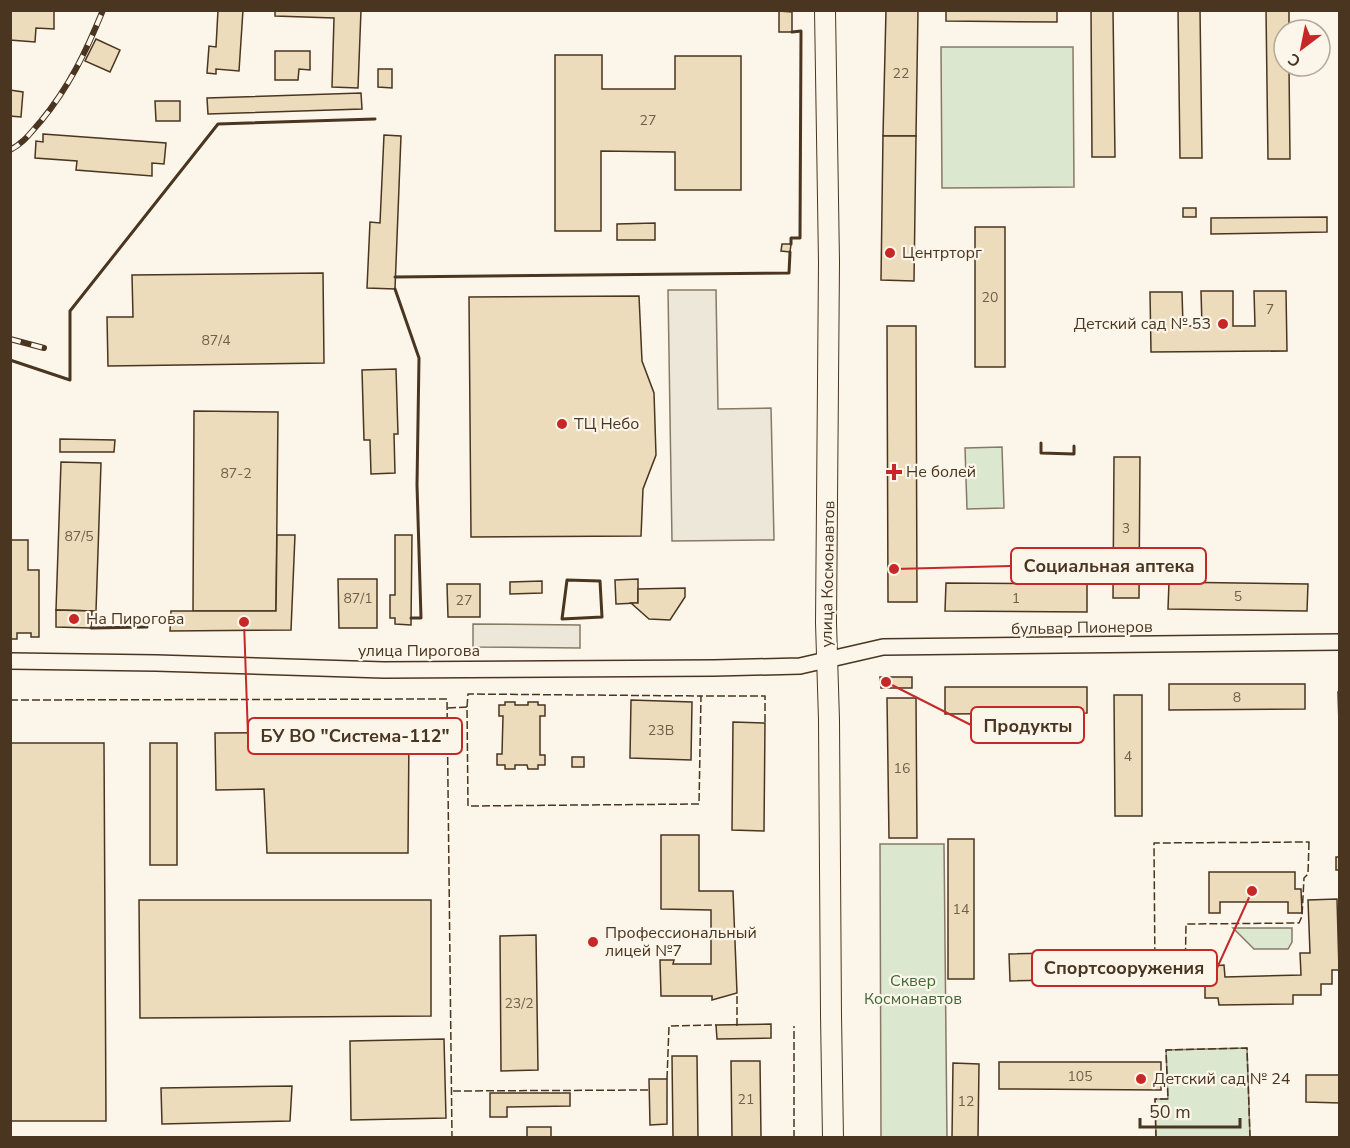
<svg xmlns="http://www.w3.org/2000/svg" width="1350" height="1148" font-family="'Nunito Sans',sans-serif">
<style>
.green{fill:#dce7d0;stroke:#887966;stroke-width:1.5}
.parking{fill:#ede7d9;stroke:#887966;stroke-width:1.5}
.building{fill:#ecdcbc;stroke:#4a3520;stroke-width:1.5}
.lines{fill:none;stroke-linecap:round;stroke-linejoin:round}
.minor-casing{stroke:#4a3520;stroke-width:18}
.major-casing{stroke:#4a3520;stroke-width:22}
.minor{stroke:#fbf6e9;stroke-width:15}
.major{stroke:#fbf6e9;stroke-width:20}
.rail-casing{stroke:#4a3520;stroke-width:6}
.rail{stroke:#fbf6e9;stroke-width:4;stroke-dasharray:11;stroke-linecap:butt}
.fence{stroke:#4a3520;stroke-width:1.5;stroke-dasharray:8 3;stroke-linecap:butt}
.wall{stroke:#4a3520;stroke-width:3}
.poi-dot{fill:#c62828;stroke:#fbf6e9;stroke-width:2}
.labels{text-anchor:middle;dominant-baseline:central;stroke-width:4.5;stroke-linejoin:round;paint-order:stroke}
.number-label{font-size:14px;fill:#725f47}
.poi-label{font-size:16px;fill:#4a3520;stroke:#fbf6e9;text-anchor:start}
.street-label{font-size:16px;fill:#4a3520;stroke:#fbf6e9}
.park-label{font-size:16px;fill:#436837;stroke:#fbf6e9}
.leader{fill:none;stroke:#c62828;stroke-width:2}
.callout-dot{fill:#c62828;stroke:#fbf6e9;stroke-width:2}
.callout{fill:#fbf6e9;stroke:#c62828;stroke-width:2}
.callout-label{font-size:18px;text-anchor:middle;font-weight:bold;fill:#4a3520}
</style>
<rect width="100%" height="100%" fill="#fbf6e9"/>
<g class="green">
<path d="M941 47H1073L1074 187 942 188Z"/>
<path d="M1002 447 1004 508 967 509 965 448Z"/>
<path d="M880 844H944L947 1137H881Z"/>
<path d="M1233 928H1292V942L1288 949H1254Z"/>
<path d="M1247 1048 1250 1137H1156L1155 1099H1168L1166 1050Z"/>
</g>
<g class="parking">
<path d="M668 290H716L718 409 771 408 774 540 672 541Z"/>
<path d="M473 624 580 625V648L473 647Z"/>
</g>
<g class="building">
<path d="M10 10H54V29L36 28 35 42 10 40Z"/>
<path d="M218 10H243L239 71 216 69V74L207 73 209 46 216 47Z"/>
<path d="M275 10H361L358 88 332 87 334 18 275 16Z"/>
<path d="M886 10H918L916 136H883Z"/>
<path d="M946 10H1057V22L946 21Z"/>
<path d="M1091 10H1113L1115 157H1092Z"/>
<path d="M1178 10H1200L1202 158H1180Z"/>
<path d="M1266 10H1289V30H1284V66H1289L1290 159H1268Z"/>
<path d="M779 11 792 12V32H779Z"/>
<path d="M96 39 120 50 110 72 85 61Z"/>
<path d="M275 51H310V70L299 69 298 80H275Z"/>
<path d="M555 55H602V89H675V56H741V190H675V152L601 151V231H555Z"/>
<path d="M378 69H392V88L378 87Z"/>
<path d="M10 90 23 92 21 117 10 116Z"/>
<path d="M361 93 362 109 208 114 207 98Z"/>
<path d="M155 101H180V121H156Z"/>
<path d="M43 134 166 143 164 164 152 163V176L76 170 77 161 35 158 36 141 43 142Z"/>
<path d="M384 135 401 136 395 289 367 288 370 222 380 223Z"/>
<path d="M883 136H916L914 281 881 280Z"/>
<rect x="1183" y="208" width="13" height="9"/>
<path d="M1327 217V232L1211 234V218Z"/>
<path d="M655 223V240H617V224Z"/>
<rect x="975" y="227" width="30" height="140"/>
<path d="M782 244H791L790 252 781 251Z"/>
<path d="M323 273 324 363 108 366 107 317H133L132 275Z"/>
<path d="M1201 291H1233V326H1255L1254 291H1286L1287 351 1151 352 1150 292H1182L1183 326H1202Z"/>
<path d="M639 296 642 361 654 393 656 455 643 489 641 536 471 537 469 297Z"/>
<path d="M887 326H916L917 602H888Z"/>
<path d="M396 369 398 434H394L395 473 371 474 370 440H364L362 370Z"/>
<path d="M194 411 278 412 276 611H193Z"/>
<path d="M60 439 115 440 114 452H60Z"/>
<path d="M1114 457H1140L1139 598H1113Z"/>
<path d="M61 462 101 463 96 611 56 610Z"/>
<path d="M277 535H295L291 630 170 631 171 611H276Z"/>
<path d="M395 535H412L411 625 395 624V618H390V595H395Z"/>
<path d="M10 540H28V570H39V637H31V633H17V639H10Z"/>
<path d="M338 579H377V628H339Z"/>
<path d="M638 579V603L616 604 615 580Z"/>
<path d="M542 581V593L510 594V582Z"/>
<path d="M1169 582 1308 584 1307 611 1168 609Z"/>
<path d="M946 583 1087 584V612L945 611Z"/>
<path d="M447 584H480V617H448Z"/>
<path d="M685 588V597L670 620 649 619 631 603H638V589Z"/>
<path d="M56 610 92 611 91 628 56 627Z"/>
<path d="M880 677H912V688H881Z"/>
<path d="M1169 684H1305V709L1169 710Z"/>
<path d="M945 687H1087V713L945 714Z"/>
<path d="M1338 692H1340V756Z"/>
<path d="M1114 695H1142V816H1115Z"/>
<path d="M887 698H916L917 838H889Z"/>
<path d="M631 700 692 702 691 760 630 758Z"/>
<path d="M505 702H515V705H528V702H538V705H545V716H540V755H545V765H538V769H528L527 765H515V769H505V765H497V754H502L503 716H499V705H505Z"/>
<path d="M733 722 765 723 764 831 732 830Z"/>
<path d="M409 732 408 853H267L264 789 216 790 215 733Z"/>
<path d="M10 743H104L106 1121H10Z"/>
<rect x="150" y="743" width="27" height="122"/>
<rect x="572" y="757" width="12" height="10"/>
<path d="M661 835H699V891H733L737 993 712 1000V996H661L660 960H674L673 964H711V910L661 909Z"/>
<rect x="948" y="839" width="26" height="140"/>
<rect x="1336" y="857" width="4" height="13"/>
<path d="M1209 872H1295V889H1301L1302 913H1288V902H1220V913H1209Z"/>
<path d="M1337 899 1339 970H1332V984H1321V995H1293V1004L1219 1005 1218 998H1205V985H1194L1193 956 1213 955V966L1224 965 1225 977 1301 975 1300 953H1310L1308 900Z"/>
<path d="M139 900H431V1016L140 1018Z"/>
<path d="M536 935 538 1070 501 1071 500 936Z"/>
<path d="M1149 951V978L1010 981 1009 954Z"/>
<path d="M771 1024V1038L717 1039 716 1025Z"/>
<path d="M444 1039 446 1118 351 1120 350 1041Z"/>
<path d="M672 1056H697L698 1138H673Z"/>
<path d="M731 1061H760L761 1138H732Z"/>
<path d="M999 1062H1161V1090L999 1089Z"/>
<path d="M953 1063 979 1064 978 1138H952Z"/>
<path d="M1306 1075H1340V1103L1306 1102Z"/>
<path d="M649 1079H667V1124L650 1125Z"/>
<path d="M292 1086 290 1121 162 1124 161 1088Z"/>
<path d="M490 1093H570V1106L507 1107V1117H490Z"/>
<rect x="527" y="1127" width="24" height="11"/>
</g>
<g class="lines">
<defs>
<path id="minor" d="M10 661 156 663 384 670 714 668 800 666 883 647 1340 642"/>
<path id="major" d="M825 10 829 262 826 623 829 720 831 1015 833 1138"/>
</defs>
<use href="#minor" class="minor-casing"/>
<use href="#major" class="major-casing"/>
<use href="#minor" class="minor"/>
<use href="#major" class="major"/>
<defs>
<g id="rail">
<path d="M10 150C24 143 31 132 41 121 69 87 86 52 103 10"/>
<path d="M10 339 44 348"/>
</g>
</defs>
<use href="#rail" class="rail-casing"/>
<use href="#rail" class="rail"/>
<g class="fence">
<path d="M10 700 447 699 452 1138"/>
<path d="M467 707 468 694 701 696"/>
<path d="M448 708 467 707 468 806 699 804 701 696H765V723"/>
<path d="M1309 842 1308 874 1304 878 1302 916 1299 923 1186 924 1185 982 1172 986 1155 975 1154 843Z"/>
<path d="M737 1026V993"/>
<path d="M667 1079 669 1026 716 1025"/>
<path d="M453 1091 649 1090"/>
<path d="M794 1138V1026"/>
<path d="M1156 1138 1155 1099H1168L1166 1050 1247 1048 1250 1138"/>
</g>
<g class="wall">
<path d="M791 244V238H800L801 31 792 32"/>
<path d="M395 277 789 273 790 252"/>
<path d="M395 289 419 358 417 485 421 618H411"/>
<path d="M10 360 70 380V311L218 124 375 119"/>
<path d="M1041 443V453L1074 454V446"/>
<path d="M567 580 600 581 602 617 562 619Z"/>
<path d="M91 628 147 627"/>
</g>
</g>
<g class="poi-dot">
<circle cx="890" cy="253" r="6"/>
<circle cx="1223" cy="324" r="6"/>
<circle cx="562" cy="424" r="6"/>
<path d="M891 463h6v6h6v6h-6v6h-6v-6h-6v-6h6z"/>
<circle cx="74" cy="619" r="6"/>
<circle cx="593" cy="942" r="6"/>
<circle cx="1141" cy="1079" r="6"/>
</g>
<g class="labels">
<g class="number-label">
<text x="901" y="73">22</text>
<text x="648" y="120">27</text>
<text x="990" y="297">20</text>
<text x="1270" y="309">7</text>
<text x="216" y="340">87/4</text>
<text x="236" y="473">87-2</text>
<text x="1126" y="528">3</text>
<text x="79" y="536">87/5</text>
<text x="1238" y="596">5</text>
<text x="358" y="598">87/1</text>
<text x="1016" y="598">1</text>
<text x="464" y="600">27</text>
<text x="1237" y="697">8</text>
<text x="661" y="730">23В</text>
<text x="1128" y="756">4</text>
<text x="902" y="768">16</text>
<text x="961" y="909">14</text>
<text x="519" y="1003">23/2</text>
<text x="1080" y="1076">105</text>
<text x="746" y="1099">21</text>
<text x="966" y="1101">12</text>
</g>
<g class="poi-label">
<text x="902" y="253">Центрторг</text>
<text x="1211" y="324" text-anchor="end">Детский сад № 53</text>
<text x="574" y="424">ТЦ Небо</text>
<text x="906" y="472">Не болей</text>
<text x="86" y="619">На Пирогова</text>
<text x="605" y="933">Профессиональный<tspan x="605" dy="18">лицей №7</tspan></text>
<text x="1153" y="1079">Детский сад № 24</text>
</g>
<g class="street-label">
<text transform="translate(828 574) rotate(-89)">улица Космонавтов</text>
<text transform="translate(1082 628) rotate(-1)">бульвар Пионеров</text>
<text x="419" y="651">улица Пирогова</text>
</g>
<g class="park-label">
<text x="913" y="981">Сквер<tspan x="913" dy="18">Космонавтов</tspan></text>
</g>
</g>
<path class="leader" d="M894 569L1011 566M886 682L971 725M244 622L248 736M1252 891L1217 968"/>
<g class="callout-dot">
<circle cx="894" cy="569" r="6"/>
<circle cx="886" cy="682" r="6"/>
<circle cx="244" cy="622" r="6"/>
<circle cx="1252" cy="891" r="6"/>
</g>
<g class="callout">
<rect x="1011" y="548" width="195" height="36" rx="6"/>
<rect x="971" y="707" width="113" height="36" rx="6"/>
<rect x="248" y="718" width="214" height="36" rx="6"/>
<rect x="1032" y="950" width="185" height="36" rx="6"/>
</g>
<g class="callout-label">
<text x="1109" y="572">Социальная аптека</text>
<text x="1028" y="732">Продукты</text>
<text x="355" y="742">БУ ВО "Система-112"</text>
<text x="1124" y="974">Спортсооружения</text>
</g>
<rect width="1350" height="1148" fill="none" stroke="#4a3520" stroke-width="24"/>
<g transform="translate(1302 48) rotate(212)"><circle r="28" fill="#fbf6e9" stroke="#b4a999" stroke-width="1.5"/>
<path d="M0-4.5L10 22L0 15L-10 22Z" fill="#c62828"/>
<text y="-9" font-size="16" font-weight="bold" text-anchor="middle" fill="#4a3520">С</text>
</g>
<path d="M1140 1118v9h100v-9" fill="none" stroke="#4a3520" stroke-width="3"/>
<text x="1149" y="1118" font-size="18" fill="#4a3520" stroke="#fbf6e9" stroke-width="4.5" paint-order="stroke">50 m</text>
</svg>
